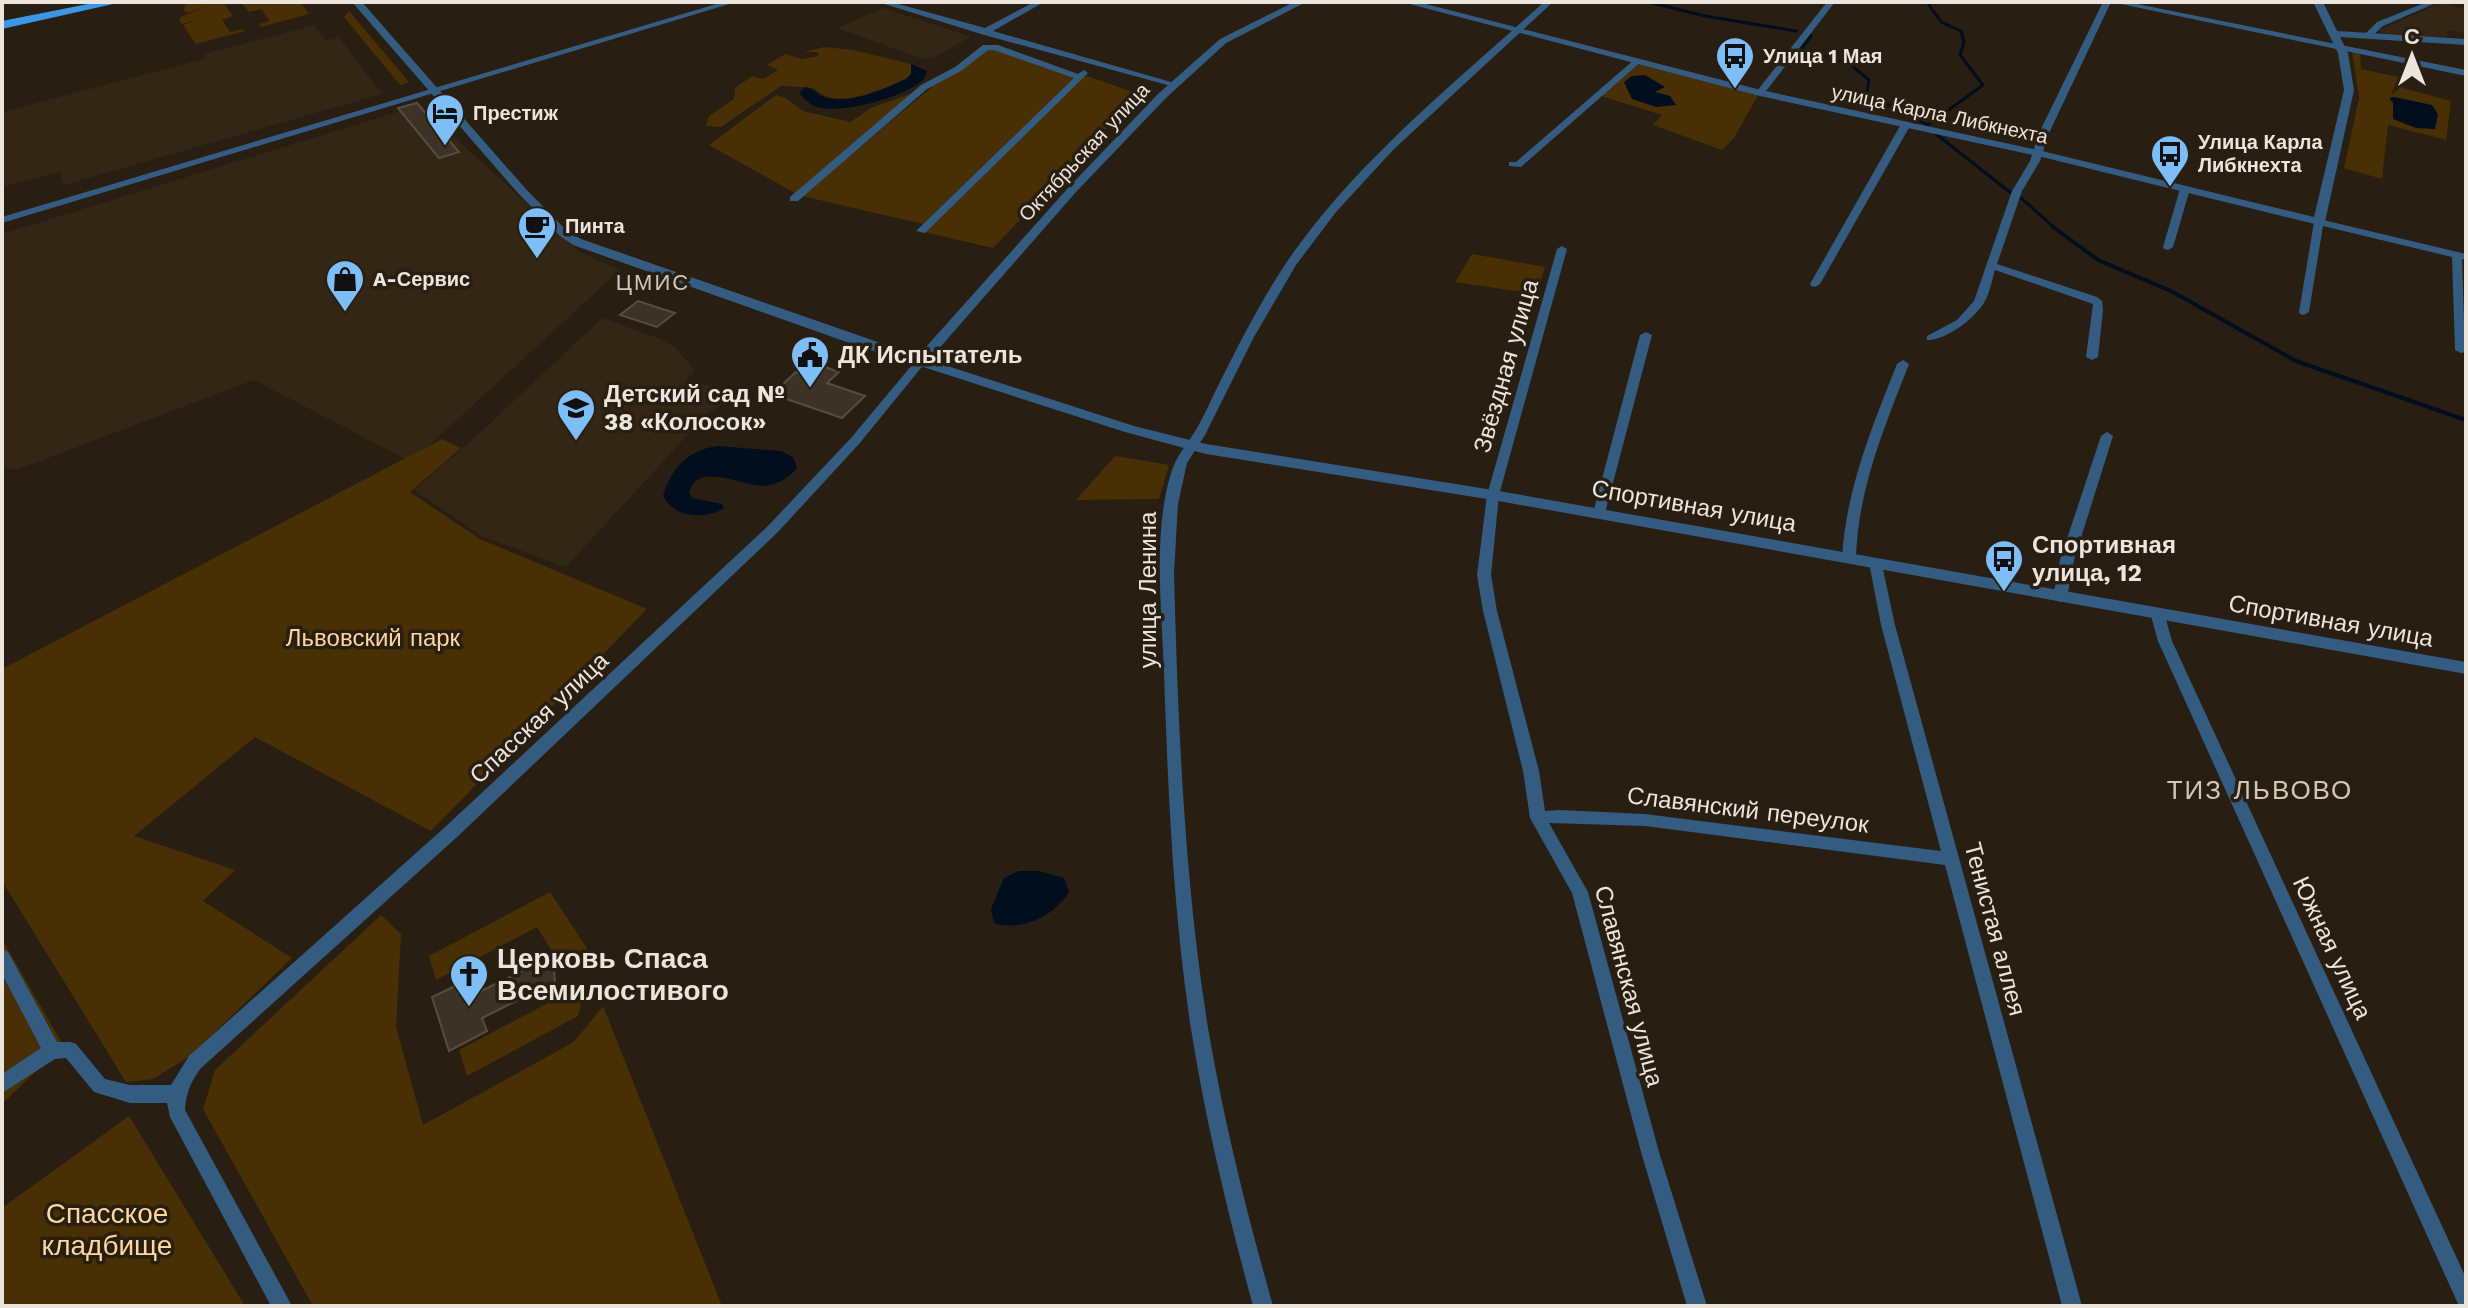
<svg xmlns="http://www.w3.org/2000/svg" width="2468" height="1308" font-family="'Work Sans',sans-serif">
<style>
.built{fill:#332614}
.green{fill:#483004}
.water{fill:#000e1e}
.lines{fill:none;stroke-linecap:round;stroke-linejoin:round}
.stream-far1{stroke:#000e1e;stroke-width:3}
.stream{stroke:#000e1e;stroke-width:4}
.building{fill:#3c3225;stroke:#574d3e;stroke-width:2}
.minor{fill:#345c81;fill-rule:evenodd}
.tertiary{fill:#345c81;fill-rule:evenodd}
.primary{fill:#3b97e4;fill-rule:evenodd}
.labels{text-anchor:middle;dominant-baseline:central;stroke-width:7;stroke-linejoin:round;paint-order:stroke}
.far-poi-label{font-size:20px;font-weight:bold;fill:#ebe5dc;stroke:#281e12;text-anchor:start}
.far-street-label{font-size:20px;fill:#ebe5dc;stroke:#281e12}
.far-neighbourhood-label{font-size:22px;letter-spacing:2px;fill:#d4c7b7;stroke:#281e12}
.poi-label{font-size:24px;font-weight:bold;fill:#ebe5dc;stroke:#281e12;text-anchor:start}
.street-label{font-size:24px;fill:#ebe5dc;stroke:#281e12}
.park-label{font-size:24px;fill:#fed79f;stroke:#281e12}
.neighbourhood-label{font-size:26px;letter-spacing:2px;fill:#d4c7b7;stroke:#281e12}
.near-poi-label{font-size:28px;font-weight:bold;fill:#ebe5dc;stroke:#281e12;text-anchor:start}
.near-park-label{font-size:28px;fill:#fed79f;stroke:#281e12}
</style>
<rect width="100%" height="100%" fill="#281e12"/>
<g class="built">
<path d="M2443 2 2466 10V33L2446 30 2448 36 2444 38 2383 33 2379 30Z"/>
<path d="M883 8 971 37 933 58H920L837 28Z"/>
<path d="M314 25 326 40 339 37 382 94 64 185 60 172 2 187V112L207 58 205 54Z"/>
<path d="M420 105 578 251 620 270 411 462 254 380 16 470 2 467V234Z"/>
<path d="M602 318 663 340 676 348 695 371 687 379 735 394 705 416 566 567 483 537 414 490 471 441Z"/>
</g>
<g class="green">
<path d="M193 2H223L233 16 222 20 230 32 243 29 245 31 196 44 183 25 198 20 182 24 179 18 207 6 187 13 184 10 185 5Z"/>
<path d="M241 2H300L309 14 261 27 259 24 270 21 261 9 249 12Z"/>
<path d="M349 11 409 82 400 85 344 17Z"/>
<path d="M824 47 853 50 911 64V74L906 79C881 89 836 112 814 88L781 86 721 127 706 126 709 116 734 99 735 88 752 76 763 79 778 70 767 65 785 54 801 59 819 56 817 52H804Z"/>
<path d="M989 48 1076 77 923 224 802 196 933 86 962 69Z"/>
<path d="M2352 52 2360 53 2361 69 2403 78V88L2451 101 2446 140 2388 125 2382 179 2344 168 2359 98Z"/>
<path d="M1639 64 1758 95 1734 138 1722 150 1653 125 1662 115 1601 96Z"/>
<path d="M1084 75 1139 94 993 248 924 232Z"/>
<path d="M910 94 914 95 795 193 709 145 776 95 786 98 803 111 850 122 871 108Z"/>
<path d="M1472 254 1545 267 1536 294 1455 282Z"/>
<path d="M442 439 461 448 410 492 480 539 647 609 431 831 255 737 134 836 235 870 203 901 292 958 190 1056 153 1079 126 1082 2 881V669Z"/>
<path d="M1115 456 1169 465 1159 499 1076 500Z"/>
<path d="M550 892 590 953 563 969 537 927 436 980 429 956Z"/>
<path d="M381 915 401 934 396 1027 423 1125 574 1042 603 1006 722 1306H313L203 1109 215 1070Z"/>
<path d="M2 939 63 1045 2 1104Z"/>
<path d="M586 983 578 1016 467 1076 459 1050Z"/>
<path d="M129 1116 245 1306H2V1208Z"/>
</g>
<g class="water">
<path d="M911 64 927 71 924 79C906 97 838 116 814 106 808 103 804 98 799 93L805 87C815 89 818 96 827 98 852 104 884 89 906 79L911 74Z"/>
<path d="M1645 75 1665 87 1655 92 1670 96 1676 105 1656 107 1632 99 1624 82 1632 76Z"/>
<path d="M2394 97 2432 105 2438 114 2435 129 2416 128 2393 119V103L2389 98Z"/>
<path d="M718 446 781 451 793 457 797 468C789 478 777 485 764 486 744 487 697 460 689 493L692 498 722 504 724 508C705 520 674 518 663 496 672 467 688 450 718 446Z"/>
<path d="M1019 871H1039L1064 878 1069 892C1054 916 1021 932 994 923L991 909 1004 878Z"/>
</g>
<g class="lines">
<g class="stream-far1">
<path d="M1648 2 1705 16 1796 31"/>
<path d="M1811 36 1801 49 1850 64 1869 80 1867 92 1871 96 1928 125 1983 85 1960 55 1964 42 1961 31 1941 22 1927 2"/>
<path d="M1936 134 2011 193"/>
<path d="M2021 198 2056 229"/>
</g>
<path class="stream" d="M2053 227 2098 260 2171 291 2296 361 2466 420"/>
</g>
<g class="building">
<path d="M417 103 452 144 459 152 439 158 398 108Z"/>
<path d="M638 301 656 307 675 313 657 327 620 315Z"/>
<path d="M825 367 839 372 827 383 865 396 842 418 772 394 796 372 813 378Z"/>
<path d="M547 959 554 969 555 982 482 1018 487 1031 449 1051 432 997 470 979 475 994Z"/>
</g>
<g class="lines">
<g class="minor">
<path d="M723 2H736L2 223V217Z"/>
<path d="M878 2H891L985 28 1034 2H1044L993 31 1178 84 1171 86 981 34Z"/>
<path d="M1544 2H1553L1394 149 1336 212 1296 265 1254 337 1205 435 1187 463 1178 504 1174 573C1178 724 1184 878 1208 1028 1224 1122 1247 1214 1273 1306H1253C1228 1214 1206 1123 1191 1029 1173 911 1168 792 1164 673 1162 610 1152 531 1172 470 1177 456 1186 445 1194 433 1202 420 1208 407 1214 394 1240 342 1266 289 1301 242 1369 151 1460 78 1544 2Z"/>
<path d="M1827 2H1835L1763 95H1757V91Z"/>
<path d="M2103 2H2127L2466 70V76L2111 2 2049 133 2040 161 2022 191 1997 264 2097 297 2102 301 2103 310 2098 357 2092 360 2086 357 2093 304 1995 270C1992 280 1990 292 1985 301 1976 318 1945 341 1927 340V336L1957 320 1974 301 2012 191 2030 161 2039 133Z"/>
<path d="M2427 2H2438L2383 26 2370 38 2363 36 2377 22Z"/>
<path d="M983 45H998L1078 74 1084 70 1088 73 925 233 916 231 1074 78 994 50H988L961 71 927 89 798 201H790V197L921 85 955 67Z"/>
<path d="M1635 59 1642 61 1521 167 1509 166V162H1516Z"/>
<path d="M1905 123 1910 126 1820 284 1815 287 1811 286 1810 284 1900 126Z"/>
<path d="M2185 186 2190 189 2173 247 2168 250 2164 249 2163 247 2180 189Z"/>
<path d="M2319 219 2466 254V260L2462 259 2465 352 2461 353 2455 350 2452 257 2323 226 2309 312 2304 315 2300 314 2299 312 2314 222Z"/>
<path d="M1562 246 1567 249 1499 495 1491 575 1497 611 1539 771 1545 811 1560 810 1645 814 1941 851 1881 625 1869 563 1871 560H1881L1895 625 2082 1306H2062L1945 865 1645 826 1549 823 1588 892 1659 1152 1707 1306H1687L1641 1152 1572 893 1530 818 1523 771 1483 611 1477 575 1487 495 1557 249Z"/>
<path d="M1646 332 1652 335 1605 513 1599 517 1593 513 1640 335Z"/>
<path d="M921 357 927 361 925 363 859 444 777 533 456 838 201 1068C191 1081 186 1093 185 1110L292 1306H271L170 1117 167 1103H130L94 1092 66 1058 55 1059 2 1093V1074L41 1048 2 974V949L8 952 57 1042H70L76 1044 105 1079 130 1085H171L189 1056 444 828 767 527 851 438 917 359Z"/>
<path d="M1903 360 1909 364C1884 428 1858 489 1856 558L1849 563 1842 558C1846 489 1872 427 1897 364Z"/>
<path d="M2107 432 2113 436 2074 560 2067 597 2060 602 2053 597 2060 560 2101 436Z"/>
<path d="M2158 611 2165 616 2172 641 2466 1278V1306H2459L2158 641 2151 616Z"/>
</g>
<g class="tertiary">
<path d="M352 2H362L525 188 568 232 581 239 918 356 1068 188 1158 94 1220 39 1294 2H1306L1226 43 1166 98 1076 192 929 360 1134 426 1206 444 1493 490 2466 662V674L1493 500 1206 454 1125 432 855 345 573 245 560 236 517 192Z"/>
<path d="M1402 2H1418L1761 90 2038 150 2314 217 2344 90 2338 53 2313 2H2323L2337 31 2466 39V45L2340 37 2348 53 2354 90 2325 222 2319 225 2038 156 1760 96Z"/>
</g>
<path class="primary" d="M98 2H122L2 29V21Z"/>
</g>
<defs>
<symbol id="bus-pin" viewBox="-11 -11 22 30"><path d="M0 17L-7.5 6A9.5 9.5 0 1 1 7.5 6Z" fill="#7dbef9" stroke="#281e12"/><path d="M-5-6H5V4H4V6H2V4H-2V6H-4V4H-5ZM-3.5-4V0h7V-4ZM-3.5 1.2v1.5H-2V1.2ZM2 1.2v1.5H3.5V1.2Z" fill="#111"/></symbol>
<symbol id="hotel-pin" viewBox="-11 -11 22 30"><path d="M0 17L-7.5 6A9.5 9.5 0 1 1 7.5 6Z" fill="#7dbef9" stroke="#281e12"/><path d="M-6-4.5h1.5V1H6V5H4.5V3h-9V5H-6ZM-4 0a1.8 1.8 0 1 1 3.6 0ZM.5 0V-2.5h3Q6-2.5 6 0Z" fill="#111"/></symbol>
<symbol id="cafe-pin" viewBox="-11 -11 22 30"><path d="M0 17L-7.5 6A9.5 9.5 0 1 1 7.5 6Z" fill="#7dbef9" stroke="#281e12"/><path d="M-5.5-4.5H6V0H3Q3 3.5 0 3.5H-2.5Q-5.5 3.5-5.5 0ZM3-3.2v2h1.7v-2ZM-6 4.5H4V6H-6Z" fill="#111"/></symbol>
<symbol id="shop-pin" viewBox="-11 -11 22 30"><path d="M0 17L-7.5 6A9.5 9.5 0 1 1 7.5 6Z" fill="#7dbef9" stroke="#281e12"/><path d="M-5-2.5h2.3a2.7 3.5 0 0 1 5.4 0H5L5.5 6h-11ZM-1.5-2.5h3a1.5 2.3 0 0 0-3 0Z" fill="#111"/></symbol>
<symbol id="civic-pin" viewBox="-11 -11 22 30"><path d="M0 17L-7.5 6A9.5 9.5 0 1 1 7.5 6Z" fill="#7dbef9" stroke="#281e12"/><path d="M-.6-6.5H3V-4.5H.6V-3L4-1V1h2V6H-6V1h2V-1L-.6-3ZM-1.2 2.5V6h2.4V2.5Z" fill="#111"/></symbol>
<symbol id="school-pin" viewBox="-11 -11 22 30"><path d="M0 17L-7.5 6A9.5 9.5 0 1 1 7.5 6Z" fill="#7dbef9" stroke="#281e12"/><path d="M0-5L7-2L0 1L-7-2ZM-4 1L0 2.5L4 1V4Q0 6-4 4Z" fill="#111"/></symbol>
<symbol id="church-pin" viewBox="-11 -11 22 30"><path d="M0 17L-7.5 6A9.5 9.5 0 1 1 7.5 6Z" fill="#7dbef9" stroke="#281e12"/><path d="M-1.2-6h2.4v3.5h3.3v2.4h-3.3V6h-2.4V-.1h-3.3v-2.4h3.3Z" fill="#111"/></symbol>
</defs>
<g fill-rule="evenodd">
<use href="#bus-pin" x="1713" y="34" width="44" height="60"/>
<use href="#hotel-pin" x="423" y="91" width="44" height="60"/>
<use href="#bus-pin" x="2148" y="132" width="44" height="60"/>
<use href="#cafe-pin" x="515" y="204" width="44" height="60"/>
<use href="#shop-pin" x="323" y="257" width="44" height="60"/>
<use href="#civic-pin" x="788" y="333" width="44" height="60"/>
<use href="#school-pin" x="554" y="386" width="44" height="60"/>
<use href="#bus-pin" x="1982" y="537" width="44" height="60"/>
<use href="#church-pin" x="447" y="952" width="44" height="60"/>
</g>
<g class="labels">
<g class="far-poi-label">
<text x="1763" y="56">Улица 1 Мая</text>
<text x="473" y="113">Престиж</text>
<text x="2198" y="142">Улица Карла<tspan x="2198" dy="23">Либкнехта</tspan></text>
<text x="565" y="226">Пинта</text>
<text x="373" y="279">A-Сервис</text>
</g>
<g class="far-street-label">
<text transform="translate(1940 114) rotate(12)">улица Карла Либкнехта</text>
<text transform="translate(1084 152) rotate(-47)">Октябрьская улица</text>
</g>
<g class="far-neighbourhood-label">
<text x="653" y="282">ЦМИС</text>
</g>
<g class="poi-label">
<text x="838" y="355">ДК Испытатель</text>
<text x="604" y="394">Детский сад №<tspan x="604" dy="28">38 «Колосок»</tspan></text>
<text x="2032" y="545">Спортивная<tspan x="2032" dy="28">улица, 12</tspan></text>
</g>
<g class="street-label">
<text transform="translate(1506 366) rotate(-74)">Звёздная улица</text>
<text transform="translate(1694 506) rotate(10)">Спортивная улица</text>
<text transform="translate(1148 590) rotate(-90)">улица Ленина</text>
<text transform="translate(2331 621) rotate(10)">Спортивная улица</text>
<text transform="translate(539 718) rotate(-43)">Спасская улица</text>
<text transform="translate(1748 810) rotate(7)">Славянский переулок</text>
<text transform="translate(1995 929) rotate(75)">Тенистая аллея</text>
<text transform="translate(2332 948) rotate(65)">Южная улица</text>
<text transform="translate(1629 986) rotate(75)">Славянская улица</text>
</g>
<g class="park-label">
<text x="373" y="638">Львовский парк</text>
</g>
<g class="neighbourhood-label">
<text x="2260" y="790">ТИЗ ЛЬВОВО</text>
</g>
<g class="near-poi-label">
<text x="497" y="958">Церковь Спаса<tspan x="497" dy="32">Всемилостивого</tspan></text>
</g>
<g class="near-park-label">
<text x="107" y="1213">Спасское<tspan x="107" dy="32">кладбище</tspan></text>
</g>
</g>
<rect width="2468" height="1308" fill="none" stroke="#ebe5dc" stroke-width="8"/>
<g transform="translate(2412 56)" stroke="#281e12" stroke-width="6" paint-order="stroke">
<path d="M0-6L14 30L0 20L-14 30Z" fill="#ebe5dc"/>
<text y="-12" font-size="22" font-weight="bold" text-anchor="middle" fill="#ebe5dc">С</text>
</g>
</svg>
